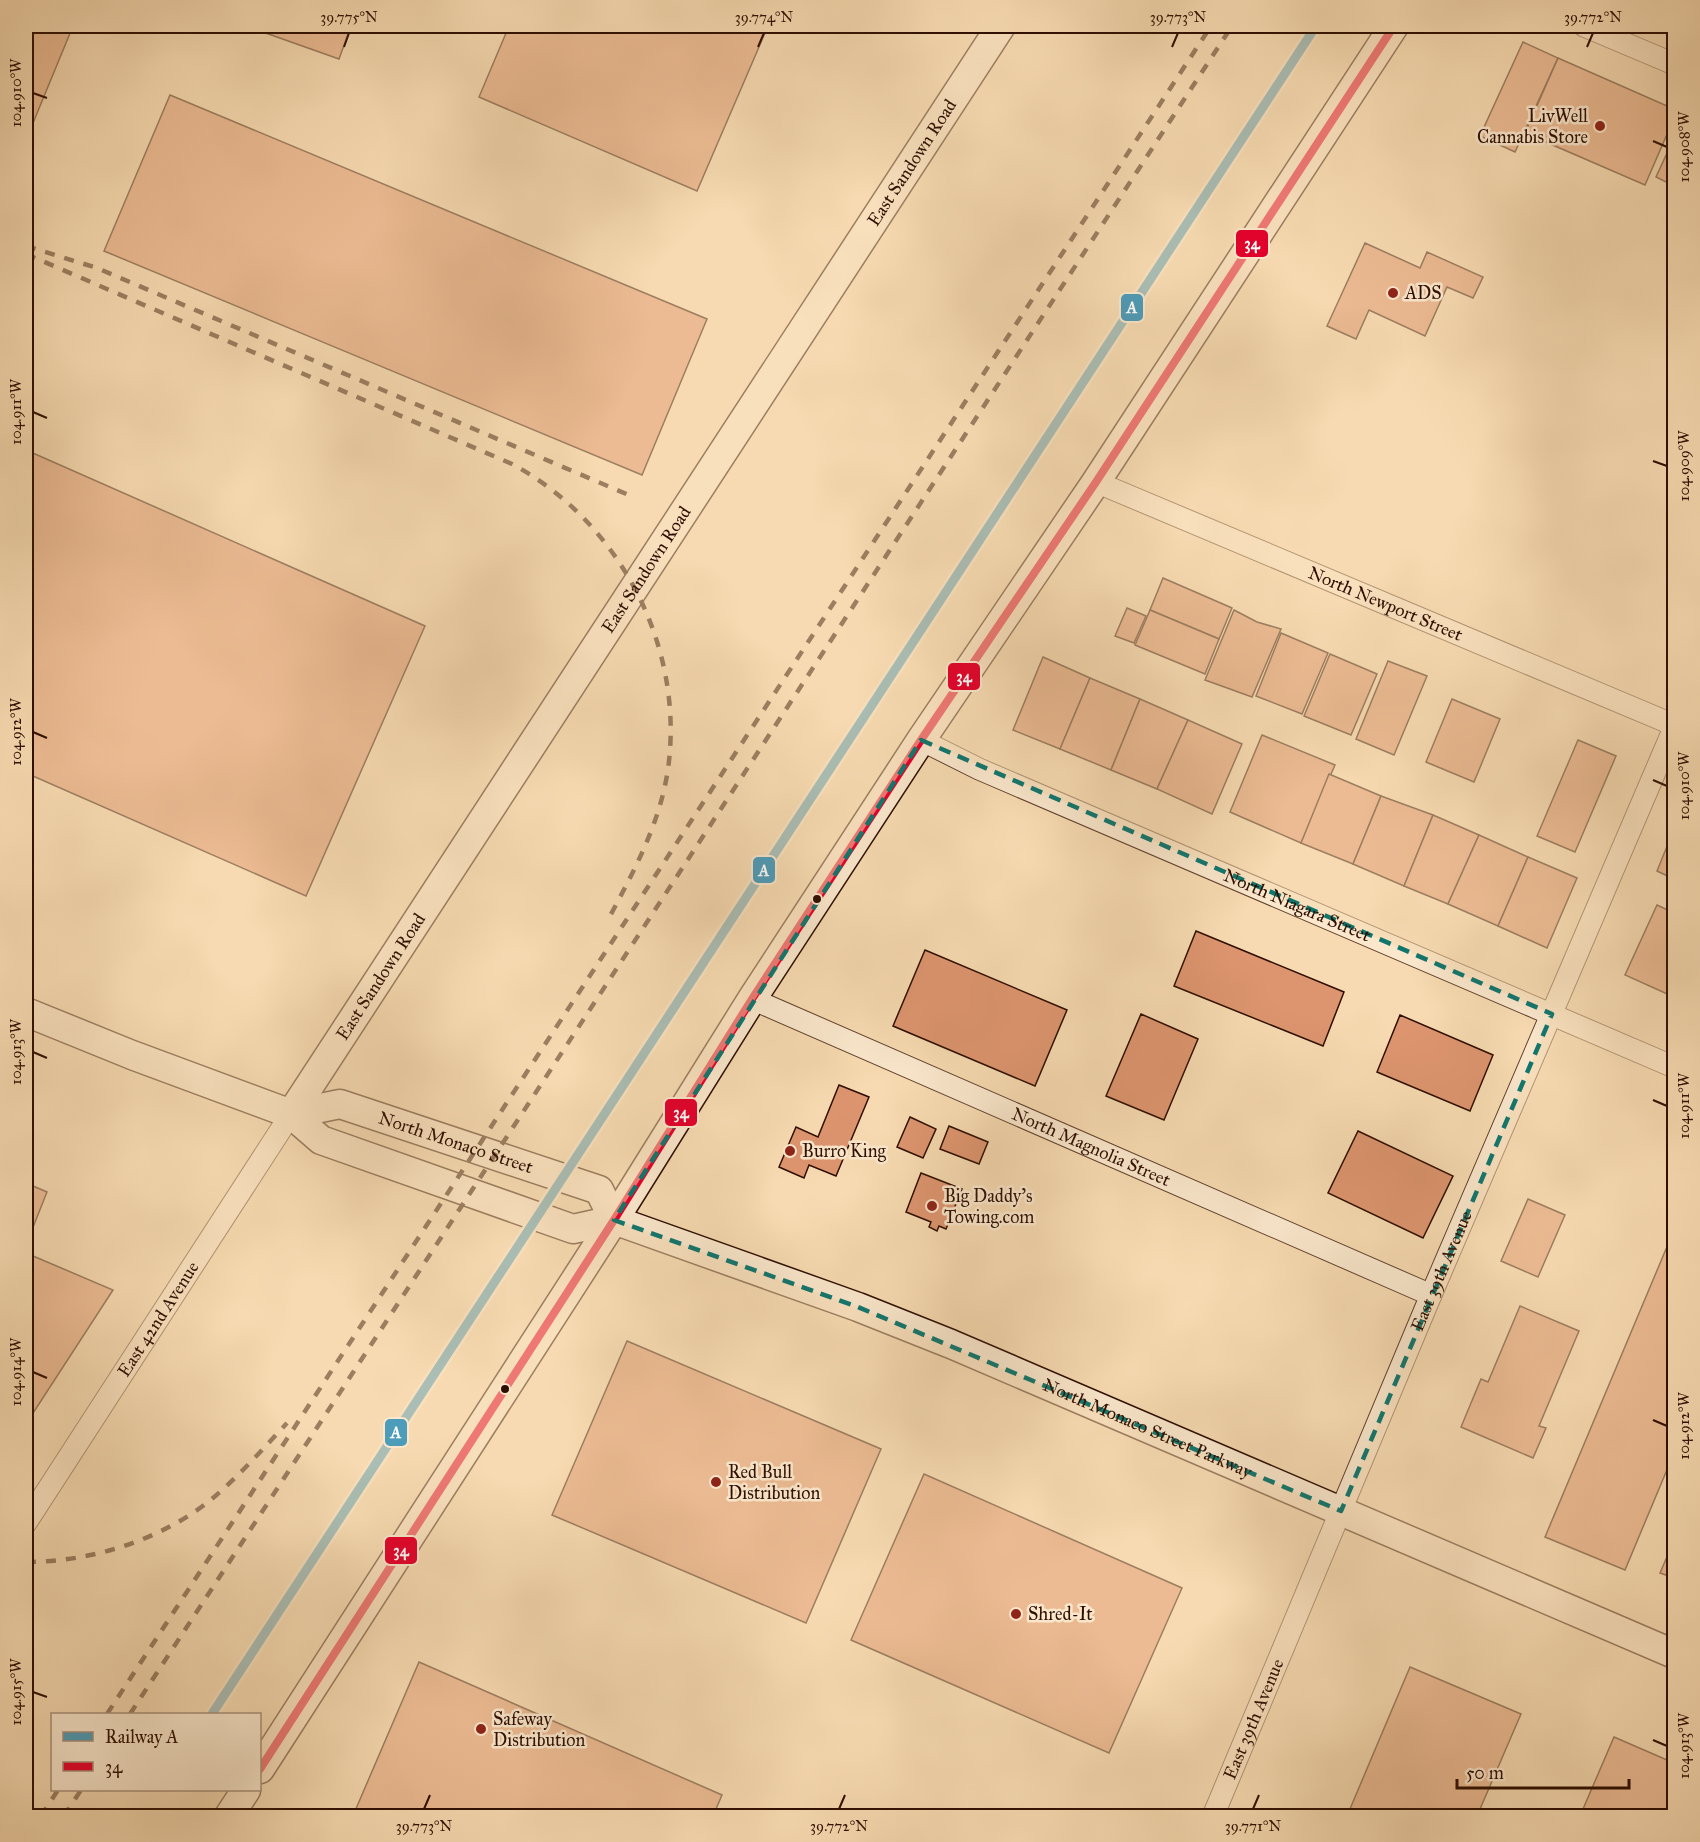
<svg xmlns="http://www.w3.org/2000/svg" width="1700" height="1842" font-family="'IM FELL Great Primer',serif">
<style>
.building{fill:#dd956f;stroke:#2e0e00;stroke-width:1.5}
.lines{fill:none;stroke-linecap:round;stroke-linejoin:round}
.street-casing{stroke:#60412c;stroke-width:23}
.secondary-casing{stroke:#2e0e00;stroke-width:31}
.street{stroke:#fae7cc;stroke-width:21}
.secondary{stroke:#fae7cc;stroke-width:28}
.rail{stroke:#2e0e00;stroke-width:4.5;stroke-dasharray:10 10;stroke-linecap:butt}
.bus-1-casing{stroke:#fae7cc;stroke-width:12}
.bus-1{stroke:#e4002b;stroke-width:8}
.rail-1-casing{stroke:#fae7cc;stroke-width:14}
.rail-1{stroke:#4c9cba;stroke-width:9}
.marked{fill:none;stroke:#0f766e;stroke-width:4.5;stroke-dasharray:12 8;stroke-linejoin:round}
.ticks{fill:none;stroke:#2e0e00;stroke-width:2}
.poi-dot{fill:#8f2418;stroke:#fae7cc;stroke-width:2}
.bus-dot{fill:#2e0e00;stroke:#fae7cc;stroke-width:2}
.labels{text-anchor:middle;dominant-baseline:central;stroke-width:5;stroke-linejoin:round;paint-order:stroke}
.poi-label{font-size:18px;fill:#2e0e00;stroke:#fae7cc;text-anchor:start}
.street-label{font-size:18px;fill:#2e0e00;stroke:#fae7cc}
.line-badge{stroke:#fae7cc;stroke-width:2}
.badge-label{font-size:16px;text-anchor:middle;font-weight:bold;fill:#fff}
.neatline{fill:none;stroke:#2e0e00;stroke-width:2}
.ticks-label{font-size:15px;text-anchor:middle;fill:#2e0e00}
</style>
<rect width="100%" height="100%" fill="#f7dab1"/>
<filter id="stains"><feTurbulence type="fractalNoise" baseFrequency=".00333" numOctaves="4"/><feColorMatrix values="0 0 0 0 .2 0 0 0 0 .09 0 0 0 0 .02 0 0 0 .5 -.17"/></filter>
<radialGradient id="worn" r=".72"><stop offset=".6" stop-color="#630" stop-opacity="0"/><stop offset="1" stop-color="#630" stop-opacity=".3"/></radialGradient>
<g class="building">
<path d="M26 26H73L26 140Z"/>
<path d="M246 26H351L339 59Z"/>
<path d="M509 26H768L697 191 479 97Z"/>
<path d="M1523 42 1558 58 1515 152 1480 136Z"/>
<path d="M1558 58 1674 109V118L1645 185 1525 133Z"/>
<path d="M170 95 707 319 642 475 104 251Z"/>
<path d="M1674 138V186L1656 177Z"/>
<path d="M1365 243 1420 268 1427 252 1483 277 1473 298 1447 287 1425 336 1369 310 1356 339 1327 326Z"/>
<path d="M26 450 425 626 306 896 26 773Z"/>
<path d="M1163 578 1232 608 1219 639 1150 610Z"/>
<path d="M1127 608 1146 616 1134 643 1115 636Z"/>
<path d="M1150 610 1219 639 1205 674 1135 645Z"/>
<path d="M1234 610 1257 622 1281 629 1252 697 1205 680Z"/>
<path d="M1281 633 1328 653 1302 714 1256 696Z"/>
<path d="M1330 654 1377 674 1351 735 1304 716Z"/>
<path d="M1043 657 1090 678 1060 749 1013 730Z"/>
<path d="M1388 661 1427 676 1394 755 1356 739Z"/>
<path d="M1090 678 1140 699 1111 770 1060 749Z"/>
<path d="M1140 699 1188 720 1157 789 1111 770Z"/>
<path d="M1452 699 1500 719 1474 782 1426 762Z"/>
<path d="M1188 720 1242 744 1212 814 1157 789Z"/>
<path d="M1262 735 1335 765 1301 843 1230 812Z"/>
<path d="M1578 740 1616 756 1575 852 1537 836Z"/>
<path d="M1329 774 1381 796 1353 864 1301 843Z"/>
<path d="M1381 796 1433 815 1404 886 1353 864Z"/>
<path d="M1433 815 1479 835 1448 904 1404 886Z"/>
<path d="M1674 829V879L1657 871Z"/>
<path d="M1479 835 1528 857 1498 926 1448 904Z"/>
<path d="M1528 857 1577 878 1547 948 1498 926Z"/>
<path d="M1657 905 1674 913V997L1625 975Z"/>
<path d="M1196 931 1344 992 1323 1046 1174 986Z"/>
<path d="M925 950 1067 1010 1035 1086 893 1026Z"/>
<path d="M1141 1014 1198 1039 1164 1120 1106 1096Z"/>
<path d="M1400 1015 1493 1055 1470 1111 1377 1072Z"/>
<path d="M839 1085 869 1097 836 1176 809 1165 804 1178 779 1167 796 1127 818 1137Z"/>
<path d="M910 1117 936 1129 923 1158 897 1147Z"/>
<path d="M949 1126 988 1142 979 1164 940 1149Z"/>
<path d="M1358 1131 1453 1176 1423 1238 1328 1193Z"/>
<path d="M921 1173 962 1189 946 1229 939 1226 937 1231 929 1227 931 1222 906 1212Z"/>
<path d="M26 1183 47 1192 26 1245Z"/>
<path d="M1528 1199 1565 1215 1538 1277 1501 1261Z"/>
<path d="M1674 1230V1453L1625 1570 1545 1537Z"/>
<path d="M26 1253 113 1290 26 1424Z"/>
<path d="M1520 1306 1579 1331 1539 1426 1546 1428 1533 1458 1461 1427 1481 1379 1488 1382Z"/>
<path d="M627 1341 881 1449 806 1623 552 1515Z"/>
<path d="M924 1474 1182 1588 1109 1753 851 1640Z"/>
<path d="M1666 1559 1674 1563V1578L1660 1573Z"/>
<path d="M419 1662 722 1795 713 1816H368L355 1811Z"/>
<path d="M1410 1667 1521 1714 1477 1816H1347Z"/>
<path d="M1614 1737 1674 1763V1816H1580Z"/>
</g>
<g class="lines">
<defs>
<g id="street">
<path d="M1584 26 1674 64"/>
<path id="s1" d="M1096 482 1674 725"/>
<path id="s2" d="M921 740 979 769 1674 1067"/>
<path id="s3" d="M752 999 1431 1295"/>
<path id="s4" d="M26 1523 291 1114"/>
<path id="s5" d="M1213 1816 1431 1295 1674 728"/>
</g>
<g id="secondary">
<path d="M26 1012 132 1055 291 1114 321 1140 573 1229 614 1220"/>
<path id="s6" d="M291 1114 1001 26"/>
<path id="s7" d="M291 1114 340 1104 599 1190 614 1220"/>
<path id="s8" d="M614 1220 858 1307 951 1344 1674 1654"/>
<path d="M260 1769 614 1220 752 999 921 740 1096 482 1394 26"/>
<path d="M229 1816 246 1790"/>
</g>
</defs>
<use href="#street" class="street-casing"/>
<use href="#secondary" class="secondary-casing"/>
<use href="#street" class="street"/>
<use href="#secondary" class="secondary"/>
<g class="rail">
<path d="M26 246 97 268 631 496"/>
<path d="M26 254 512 464C620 522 685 647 668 769 660 823 635 869 610 916"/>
<path d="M26 1562C91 1562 162 1540 213 1498 239 1476 263 1449 287 1423"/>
<path d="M107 1714 1211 26"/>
<path d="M130 1714 1232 26"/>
<path d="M41 1816 58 1790"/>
<path d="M64 1816 81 1790"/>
</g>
<defs>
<path id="bus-1" d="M260 1769 614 1220 752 999 921 740 1096 482 1394 26"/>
</defs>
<use href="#bus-1" class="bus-1-casing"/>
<use href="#bus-1" class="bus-1"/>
<defs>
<path id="rail-1" d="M212 1714 1316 26"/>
</defs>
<use href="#rail-1" class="rail-1-casing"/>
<use href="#rail-1" class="rail-1"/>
</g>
<path d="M0 0H1700V1842H0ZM921 740 1552 1014 1341 1511 858 1307 614 1220Z" fill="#f7dab1" fill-opacity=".55" fill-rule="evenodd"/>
<path class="marked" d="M921 740 1552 1014 1341 1511 858 1307 614 1220Z"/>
<path class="ticks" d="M344 47 349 33M758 47 764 33M1172 47 1178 33M1587 47 1593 33M33 93 47 98M1653 141 1667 147M33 412 47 418M1653 461 1667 466M33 732 47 738M1653 780 1667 786M33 1052 47 1058M1653 1100 1667 1106M33 1372 47 1378M1653 1420 1667 1426M33 1692 47 1697M1653 1740 1667 1746M424 1809 430 1795M839 1809 845 1795M1253 1809 1259 1795"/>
<g class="poi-dot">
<circle cx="1600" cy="126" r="6"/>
<circle cx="1393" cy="293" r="6"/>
<circle cx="790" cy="1151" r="6"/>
<circle cx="932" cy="1206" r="6"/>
<circle cx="716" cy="1482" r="6"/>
<circle cx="1016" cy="1614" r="6"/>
<circle cx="481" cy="1729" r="6"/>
</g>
<g class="bus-dot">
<circle cx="817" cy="899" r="5"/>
<circle cx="505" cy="1389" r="5"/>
</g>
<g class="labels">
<g class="poi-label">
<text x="1588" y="116" text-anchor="end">LivWell<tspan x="1588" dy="21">Cannabis Store</tspan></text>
<text x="1405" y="293">ADS</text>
<text x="802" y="1151">Burro King</text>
<text x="944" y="1196">Big Daddy's<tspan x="944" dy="21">Towing.com</tspan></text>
<text x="728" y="1472">Red Bull<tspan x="728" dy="21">Distribution</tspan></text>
<text x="1028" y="1614">Shred-It</text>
<text x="493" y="1719">Safeway<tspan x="493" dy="21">Distribution</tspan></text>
</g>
<g class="street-label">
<text stroke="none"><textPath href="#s6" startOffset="1136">East Sandown Road</textPath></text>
<text stroke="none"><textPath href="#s6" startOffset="650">East Sandown Road</textPath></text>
<text stroke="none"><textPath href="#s1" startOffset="314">North Newport Street</textPath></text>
<text stroke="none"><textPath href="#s2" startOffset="411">North Niagara Street</textPath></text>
<text stroke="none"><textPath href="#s6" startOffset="164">East Sandown Road</textPath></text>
<text stroke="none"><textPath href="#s7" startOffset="172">North Monaco Street</textPath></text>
<text stroke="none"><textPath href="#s3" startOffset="370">North Magnolia Street</textPath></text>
<text stroke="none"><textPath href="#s5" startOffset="591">East 39th Avenue</textPath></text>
<text stroke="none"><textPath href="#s4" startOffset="243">East 42nd Avenue</textPath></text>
<text stroke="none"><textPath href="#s8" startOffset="573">North Monaco Street Parkway</textPath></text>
<text stroke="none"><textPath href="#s5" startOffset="105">East 39th Avenue</textPath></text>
</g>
</g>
<g class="line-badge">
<rect x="1235" y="229" width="34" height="29" rx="6" fill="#e4002b"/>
<rect x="1120" y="293" width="24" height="29" rx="6" fill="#4c9cba"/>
<rect x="947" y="662" width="34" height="29" rx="6" fill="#e4002b"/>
<rect x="752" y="856" width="24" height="28" rx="6" fill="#4c9cba"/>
<rect x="664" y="1098" width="34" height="29" rx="6" fill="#e4002b"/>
<rect x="384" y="1418" width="24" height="29" rx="6" fill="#4c9cba"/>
<rect x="384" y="1536" width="34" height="29" rx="6" fill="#e4002b"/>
</g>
<g class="badge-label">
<text x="1252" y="249">34</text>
<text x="1132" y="313">A</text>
<text x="964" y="682">34</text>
<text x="764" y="876">A</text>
<text x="681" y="1118">34</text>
<text x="396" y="1438">A</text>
<text x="401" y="1556">34</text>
</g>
<rect width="1700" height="1842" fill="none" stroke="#f7dab1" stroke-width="66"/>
<rect x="51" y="1713" width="210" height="78" fill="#fae7cc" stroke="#a8907a" stroke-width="1.5"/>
<rect x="63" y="1732" width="30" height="9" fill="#4c9cba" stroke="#a8907a" stroke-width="1.5"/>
<text x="105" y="1743" font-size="18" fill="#2e0e00">Railway A</text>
<rect x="63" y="1762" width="30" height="9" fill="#e4002b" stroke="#a8907a" stroke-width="1.5"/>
<text x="105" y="1773" font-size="18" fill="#2e0e00">34</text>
<path d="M1457 1779v9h172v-9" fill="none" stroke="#2e0e00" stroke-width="3"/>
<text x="1466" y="1779" font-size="18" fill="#2e0e00" stroke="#fae7cc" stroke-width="4.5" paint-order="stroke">50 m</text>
<rect x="33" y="33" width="1634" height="1776" class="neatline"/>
<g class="ticks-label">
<text x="349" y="22">39.775°N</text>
<text x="764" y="22">39.774°N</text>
<text x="1178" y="22">39.773°N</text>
<text x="1593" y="22">39.772°N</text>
<text transform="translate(16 93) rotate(-90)" y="5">104.910°W</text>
<text transform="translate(1684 147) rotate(-90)" y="5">104.908°W</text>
<text transform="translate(16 412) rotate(-90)" y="5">104.911°W</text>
<text transform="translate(1684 466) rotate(-90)" y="5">104.909°W</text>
<text transform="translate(16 732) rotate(-90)" y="5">104.912°W</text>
<text transform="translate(1684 786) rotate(-90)" y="5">104.910°W</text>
<text transform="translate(16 1052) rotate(-90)" y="5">104.913°W</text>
<text transform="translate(1684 1106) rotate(-90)" y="5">104.911°W</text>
<text transform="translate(16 1372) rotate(-90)" y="5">104.914°W</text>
<text transform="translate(1684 1426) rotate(-90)" y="5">104.912°W</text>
<text transform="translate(16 1692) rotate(-90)" y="5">104.915°W</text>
<text transform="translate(1684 1746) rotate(-90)" y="5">104.913°W</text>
<text x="424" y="1831">39.773°N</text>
<text x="839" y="1831">39.772°N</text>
<text x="1253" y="1831">39.771°N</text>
</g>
<rect width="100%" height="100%" filter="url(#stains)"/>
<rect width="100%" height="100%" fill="url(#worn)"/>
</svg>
